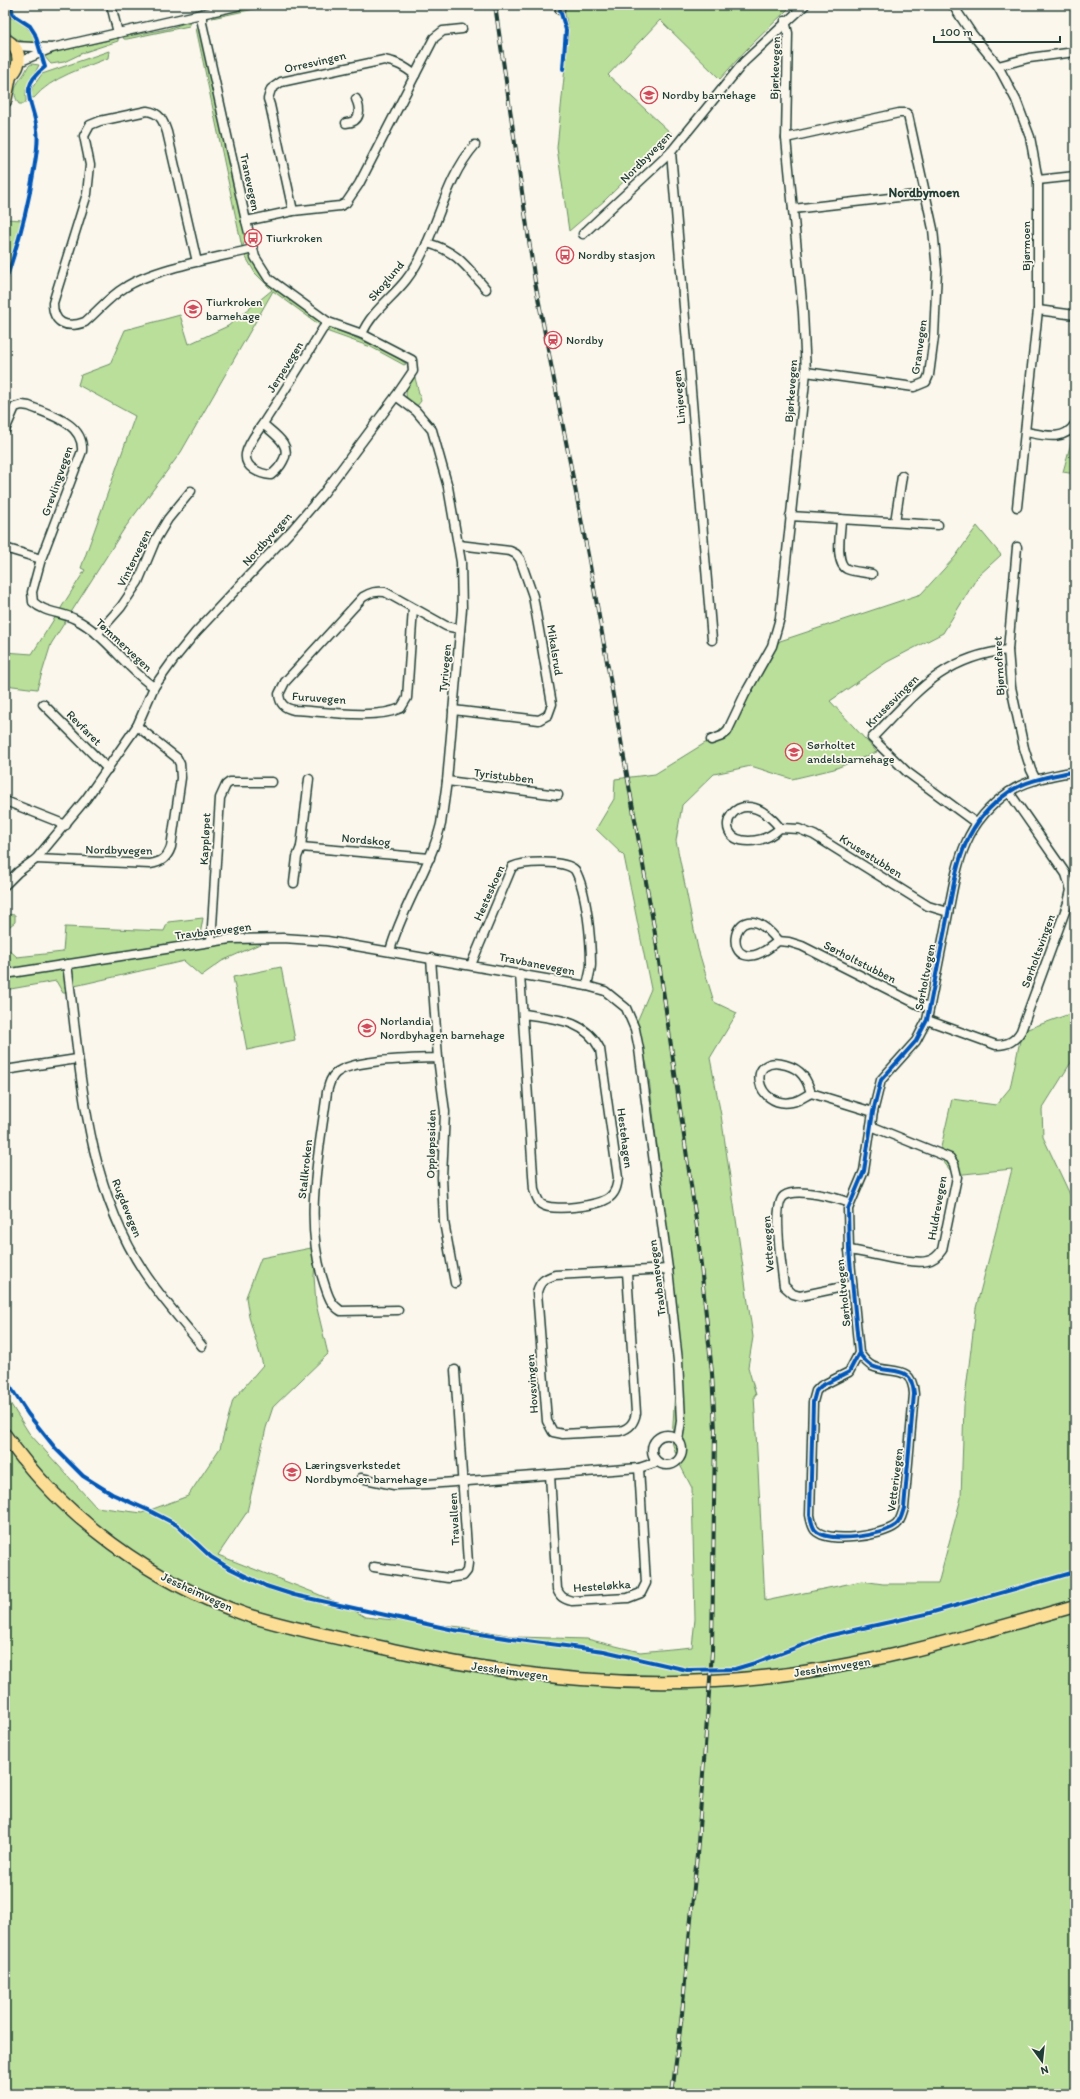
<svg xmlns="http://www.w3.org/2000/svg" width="1080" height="2099" font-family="Itim,sans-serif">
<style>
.green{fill:#badf9a;stroke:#6c8e67}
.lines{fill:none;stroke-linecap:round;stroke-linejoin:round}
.street-casing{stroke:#1f3d34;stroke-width:11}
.primary-casing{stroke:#1f3d34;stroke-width:15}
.street{stroke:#fbf7ec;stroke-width:8}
.primary{stroke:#fdde96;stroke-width:12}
.rail-casing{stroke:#1f3d34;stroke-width:4}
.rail{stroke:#fbf7ec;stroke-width:2.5;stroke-dasharray:8;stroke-linecap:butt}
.cycleway-casing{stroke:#fbf7ec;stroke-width:6}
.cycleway{stroke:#0057b8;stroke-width:4}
.labels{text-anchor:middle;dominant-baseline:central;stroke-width:3.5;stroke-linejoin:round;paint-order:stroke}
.street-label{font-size:12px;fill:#1f3d34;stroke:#fbf7ec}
.poi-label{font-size:12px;fill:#1f3d34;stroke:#fbf7ec;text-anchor:start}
.neighbourhood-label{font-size:13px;font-weight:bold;fill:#1f3d34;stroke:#fbf7ec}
</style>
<rect width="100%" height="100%" fill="#fbf7ec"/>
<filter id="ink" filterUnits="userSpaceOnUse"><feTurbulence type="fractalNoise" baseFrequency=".025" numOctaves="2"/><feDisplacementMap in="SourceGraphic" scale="8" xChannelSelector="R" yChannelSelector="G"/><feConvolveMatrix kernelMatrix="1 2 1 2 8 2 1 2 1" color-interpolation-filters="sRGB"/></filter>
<g filter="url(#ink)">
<g class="green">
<path d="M264 5H273L212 18 217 15Z"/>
<path d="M563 5H788L789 8 746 50 720 79 660 20 608 75 672 134 604 201 569 231 557 148 568 37V28Z"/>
<path d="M5 17C18 17 32 29 36 42 20 44 5 36 5 17Z"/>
<path d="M185 23 191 24 189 26 127 39H124L123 37 167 29Z"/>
<path d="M196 28 199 29 201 33 243 226 246 240 242 247Z"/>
<path d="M118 38V41L85 52 64 62 51 64 44 56 60 51Z"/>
<path d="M5 48C14 55 14 65 5 71Z"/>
<path d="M109 51 108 58C84 68 51 77 34 98L31 97 32 88 42 74Z"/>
<path d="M32 64 39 65 26 90V101L24 104H19C11 92 16 84 24 74 27 69 27 66 32 64Z"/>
<path d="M5 219 24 220 5 275Z"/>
<path d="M244 254 251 257 260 272 320 321 321 326 273 291 181 452 124 529 51 644 37 689 5 685V652L32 654 85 570 81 568 135 416 78 385 81 375 110 364 125 330 180 315 189 344 228 326 272 290 255 273Z"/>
<path d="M332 328 394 354 406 364 404 365 371 347 326 331Z"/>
<path d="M414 374 421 401 417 406C399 400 407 385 414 374Z"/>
<path d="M1075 428V474L1063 472Z"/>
<path d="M977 526 1001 555 978 576 943 633 887 662 830 701 877 752 834 769 792 779 751 766 714 774 682 805 676 841 698 949 714 1002 737 1013 710 1058 721 1115 753 1337 748 1367 756 1395H754L765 1601 862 1581 883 1584H938L961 1498 964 1406 976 1308 1012 1169 954 1175 939 1156 952 1099 996 1105 1010 1088 1022 1031 1075 1012V1056L1042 1109 1043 1137 1075 1205V2094H5V1395L29 1433 96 1507 142 1513 188 1496 220 1448 233 1400 263 1365 249 1317 246 1297 261 1258 316 1247 314 1276 316 1304 328 1354 273 1407 266 1428 247 1512 218 1555 315 1593 350 1608 365 1617 461 1627 518 1637 587 1639 640 1652 692 1647 695 1619 692 1488 679 1463 672 1442 676 1371 659 1207 660 1171 648 1070 636 1024 651 989 624 856 596 829 614 799 615 779 655 774 710 740 731 719 751 673 780 641 921 594 955 557Z"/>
<path d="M5 914 15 915V922L5 930Z"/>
<path d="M203 918 199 941 273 938 222 961 201 976 184 961 66 988 67 993H63L56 981 5 990V946L17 957 63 952 65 927 164 931 168 922Z"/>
<path d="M281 967 295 1040 247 1050 233 977Z"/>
</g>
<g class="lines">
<defs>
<g id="street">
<path d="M111 5 118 33"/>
<path d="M954 7 972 34 998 66 1016 100 1030 137 1038 180V310L1017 507"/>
<path d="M560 10V5"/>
<path d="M14 46 52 48"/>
<path d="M19 62 52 48 241 5"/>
<path d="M998 66 1029 58 1075 52"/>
<path d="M346 123C361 122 361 110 356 99"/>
<path d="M786 138 899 113H906L908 115 933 229 937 270 934 337 929 375 926 382 914 387 806 372"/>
<path d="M671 152 712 640"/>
<path d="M1038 180 1075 176"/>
<path d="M793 209 925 194"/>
<path d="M293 211 270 105 268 99 271 89 281 82 384 60C397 62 405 67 415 75"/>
<path d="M246 221 293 211 340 206 346 203 359 184 434 38 443 31 462 29"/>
<path d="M583 234 671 152 744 62 805 5"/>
<path d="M427 243C457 251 466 266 486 289"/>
<path d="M197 262 167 132C163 120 160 113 147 111L100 121 90 125 84 136 90 165 87 194 53 303C53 323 66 329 85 322 98 311 109 297 124 288 154 268 216 258 253 249"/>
<path d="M1038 310 1075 315"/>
<path d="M362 334C371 312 391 299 406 280 437 240 441 184 475 145"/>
<path d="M263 424C274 434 293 445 283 461 280 467 276 471 271 475 260 474 244 468 246 454 248 442 260 429 266 419 285 390 304 360 322 330L328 322"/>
<path d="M5 430 15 407 22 405 29 406C50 415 84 423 82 451L41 559 32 592 33 602C45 613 61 612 75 619 107 635 125 668 154 687"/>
<path d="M1026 432C1043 435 1064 442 1075 424"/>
<path d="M790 516 938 525"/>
<path d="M841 519C841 531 834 563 847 569 854 572 864 572 872 574"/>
<path d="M895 522 902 476"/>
<path d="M1017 547 1008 650 1011 687 1024 748 1031 770 1036 780"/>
<path d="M5 548 41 559"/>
<path d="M413 608 407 698 401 708C375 720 322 711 294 710 284 708 280 704 279 694L285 682 363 597C371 592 376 591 385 592L446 626 460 629"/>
<path d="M97 634 121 607 138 582 156 539 168 519 191 491"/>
<path d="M43 704 108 769"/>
<path d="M453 710 539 720 548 715 552 704 533 596 520 559 516 554 510 551 459 545"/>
<path d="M711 740 722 736 727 732 745 694 772 646 780 618 806 372 803 312 786 138 788 33 785 21"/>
<path d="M447 781 558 795"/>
<path d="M8 802 66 825"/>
<path d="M976 823 907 772 872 738C916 693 942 657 1008 650"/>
<path d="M780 828C771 837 761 841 749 841 705 841 737 774 780 828L799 829 814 835 928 906 948 912"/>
<path d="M301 847 430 858"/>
<path d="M36 859 150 864C162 862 167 858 171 847L181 778 180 764 177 758 137 726"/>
<path d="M294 883 297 857 301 847 309 779"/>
<path d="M5 885 18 872 36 859 86 799 137 726 154 687 174 659 196 632 291 531 323 494 396 396 413 371 412 360 362 334 328 322 269 279 255 257 246 221 202 23V14"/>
<path d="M778 941C715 995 728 878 778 941L789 942 802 946 897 994 919 1005 930 1006"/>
<path d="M211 942 220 798 226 785 230 782H272"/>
<path d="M390 951C402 907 430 868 441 824L447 781 462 609 461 562 448 487 432 430 416 411 396 396"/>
<path d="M431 958 438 1058 445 1112 442 1177 444 1222 455 1283"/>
<path d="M67 964C81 1069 84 1180 144 1272 161 1298 183 1322 202 1346"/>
<path d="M471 965 512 867C524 861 565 860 575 870 587 891 591 940 591 964 591 971 588 979 587 986"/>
<path d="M5 974 230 939 283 938 327 941 587 986 605 991 626 1008 635 1029 639 1049 668 1269 678 1361 681 1421 678 1440"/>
<path d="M520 974 534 1190C536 1195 537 1200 541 1204 552 1212 600 1206 610 1197 616 1192 617 1185 618 1178L600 1049C585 1019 554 1019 524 1014"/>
<path d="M927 1020 996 1045C1008 1045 1015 1041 1021 1031L1068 903 1071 890 1066 874 1009 792"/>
<path d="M5 1070 77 1059"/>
<path d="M811 1093C805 1096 799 1101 792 1102 755 1109 745 1053 786 1065 801 1069 807 1079 811 1093L873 1112"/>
<path d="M850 1203C837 1198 797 1187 784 1196 772 1205 782 1270 784 1286L793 1294 800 1296 852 1285"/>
<path d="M849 1250C867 1252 911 1265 927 1261 933 1260 938 1256 942 1250L957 1177 954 1164 950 1158 871 1126"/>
<path d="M627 1272 636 1413C634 1423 630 1428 620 1431L563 1434 553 1432 547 1421 537 1292C540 1281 544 1279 555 1275L668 1269"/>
<path d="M398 1310 341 1311C330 1304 328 1295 324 1283 303 1221 319 1155 327 1092 329 1085 330 1078 336 1073 352 1059 415 1059 438 1058"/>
<path d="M859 1353C863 1358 866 1363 872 1366 891 1375 912 1363 914 1394L904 1508C902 1514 901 1521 896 1525 882 1536 828 1544 815 1530 812 1526 811 1520 810 1515L813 1402 816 1391 821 1386 849 1372 859 1353 849 1250 848 1209 864 1171 873 1112 881 1080 916 1041 927 1020C934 986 940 953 947 919 957 867 961 825 1009 792 1028 779 1053 776 1075 771"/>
<circle cx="667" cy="1450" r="15"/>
<path d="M550 1475 557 1589C560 1597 564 1599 572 1601L628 1598 641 1593 646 1583 639 1468"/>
<path d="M361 1478 394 1485 428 1484 639 1468 657 1462"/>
<path d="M374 1567 448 1578 463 1576 467 1571 468 1563 455 1370"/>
</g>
<g id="primary">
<path d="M5 40C23 48 23 71 5 78"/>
<path d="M5 101 10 76"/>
<path d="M5 1435C63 1518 152 1582 247 1615 295 1630 344 1639 393 1650 521 1678 641 1691 772 1676 875 1665 975 1634 1075 1606"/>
</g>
</defs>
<use href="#street" class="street-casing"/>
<use href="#primary" class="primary-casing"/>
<use href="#street" class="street"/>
<use href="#primary" class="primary"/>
<defs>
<path id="rail" d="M495 5 535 282 589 560 654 927 697 1227 712 1373 715 1430 712 1652 697 1855 682 2014 672 2094"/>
</defs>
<use href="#rail" class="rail-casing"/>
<use href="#rail" class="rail"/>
<defs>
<g id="cycleway">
<path d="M560 10 566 30 563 69"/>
<path d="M5 282C18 245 28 208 34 169 36 157 39 142 37 130 34 102 16 89 45 67L35 34 30 26 13 15 11 5"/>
<path d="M859 1353C863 1358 866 1363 872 1366 891 1375 912 1363 914 1394L904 1508C902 1514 901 1521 896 1525 882 1536 828 1544 815 1530 812 1526 811 1520 810 1515L813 1402 816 1391 821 1386 849 1372 859 1353 849 1250 848 1209 864 1171 873 1112 881 1080 916 1041 927 1020C934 986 940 953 947 919 957 867 961 825 1009 792 1028 779 1053 776 1075 771"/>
<path d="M5 1379 28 1414 56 1449 83 1476 112 1494 150 1511 177 1525 211 1557 229 1568 266 1586 294 1595 454 1630 519 1640 604 1651 687 1670 735 1669 755 1663 827 1636 926 1614 1075 1572"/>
</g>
</defs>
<use href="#cycleway" class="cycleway-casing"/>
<use href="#cycleway" class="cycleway"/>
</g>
</g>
<defs>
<symbol id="school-ring" viewBox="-11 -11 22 22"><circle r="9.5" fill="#fbf7ec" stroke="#d1495b" stroke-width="1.5"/><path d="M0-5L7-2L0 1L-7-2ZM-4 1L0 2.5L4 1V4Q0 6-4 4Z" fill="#d1495b"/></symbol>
<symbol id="bus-ring" viewBox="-11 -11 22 22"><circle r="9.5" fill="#fbf7ec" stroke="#d1495b" stroke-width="1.5"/><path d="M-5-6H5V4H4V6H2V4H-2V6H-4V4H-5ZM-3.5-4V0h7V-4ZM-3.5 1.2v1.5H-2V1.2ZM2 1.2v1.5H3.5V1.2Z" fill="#d1495b"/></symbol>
<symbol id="station-ring" viewBox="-11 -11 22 22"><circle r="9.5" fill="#fbf7ec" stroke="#d1495b" stroke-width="1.5"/><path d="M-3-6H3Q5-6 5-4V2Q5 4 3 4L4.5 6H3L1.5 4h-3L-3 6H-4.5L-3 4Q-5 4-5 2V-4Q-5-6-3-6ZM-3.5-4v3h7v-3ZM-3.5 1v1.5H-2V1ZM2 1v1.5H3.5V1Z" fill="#d1495b"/></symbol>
</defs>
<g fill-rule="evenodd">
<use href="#school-ring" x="639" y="85" width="20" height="20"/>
<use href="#bus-ring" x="243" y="228" width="20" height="20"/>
<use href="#bus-ring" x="555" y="245" width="20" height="20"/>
<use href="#school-ring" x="183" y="299" width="20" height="20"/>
<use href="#station-ring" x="543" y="330" width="20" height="20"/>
<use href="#school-ring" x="784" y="742" width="20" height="20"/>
<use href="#school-ring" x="357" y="1018" width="20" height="20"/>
<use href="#school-ring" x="282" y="1462" width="20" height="20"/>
</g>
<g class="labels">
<g class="street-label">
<text transform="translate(315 62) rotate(-13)">Orresvingen</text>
<text transform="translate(775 68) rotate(-88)">Bjørkevegen</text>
<text transform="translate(646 157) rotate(-45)">Nordbyvegen</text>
<text transform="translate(250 182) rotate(78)">Tranevegen</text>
<text transform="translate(1026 246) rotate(-90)">Bjørmoen</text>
<text transform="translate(386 281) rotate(-50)">Skoglund</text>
<text transform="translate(919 347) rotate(-82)">Granvegen</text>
<text transform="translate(285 367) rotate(-58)">Jerpevegen</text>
<text transform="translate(791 391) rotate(-86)">Bjørkevegen</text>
<text transform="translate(679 397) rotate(-95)">Linjevegen</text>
<text transform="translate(57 481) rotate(-71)">Grevlingvegen</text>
<text transform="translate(267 539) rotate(-48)">Nordbyvegen</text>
<text transform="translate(134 558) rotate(-64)">Vintervegen</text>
<text transform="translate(124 645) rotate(43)">Tømmervegen</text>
<text transform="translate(555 650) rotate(81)">Mikalsrud</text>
<text transform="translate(999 666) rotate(-93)">Bjørnofaret</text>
<text transform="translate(445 668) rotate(-85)">Tyrivegen</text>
<text transform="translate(319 698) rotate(4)">Furuvegen</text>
<text transform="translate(892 701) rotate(-45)">Krusesvingen</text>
<text transform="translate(84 728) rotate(45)">Revfaret</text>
<text transform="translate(504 776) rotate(7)">Tyristubben</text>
<text transform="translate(205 839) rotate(-87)">Kappløpet</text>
<text transform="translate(366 840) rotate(5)">Nordskog</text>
<text transform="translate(119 850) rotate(1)">Nordbyvegen</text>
<text transform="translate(871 856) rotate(32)">Krusestubben</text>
<text transform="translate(489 893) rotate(-66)">Hesteskoen</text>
<text transform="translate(213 931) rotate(-7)">Travbanevegen</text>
<text transform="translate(1038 951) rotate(-70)">Sørholtsvingen</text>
<text transform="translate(860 962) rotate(27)">Sørholtstubben</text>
<text transform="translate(537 964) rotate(11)">Travbanevegen</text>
<text transform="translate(925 977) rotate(-79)">Sørholtvegen</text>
<text transform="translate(625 1138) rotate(83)">Hestehagen</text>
<text transform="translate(431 1144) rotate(-89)">Oppløpssiden</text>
<text transform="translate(305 1169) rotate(-84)">Stallkroken</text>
<text transform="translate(127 1208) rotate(68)">Rugdevegen</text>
<text transform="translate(937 1208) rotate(-80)">Huldrevegen</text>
<text transform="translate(768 1244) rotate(-94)">Vettevegen</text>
<text transform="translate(657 1278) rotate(-97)">Travbanevegen</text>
<text transform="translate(843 1293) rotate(-96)">Sørholtvegen</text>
<text transform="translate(532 1384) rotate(-94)">Hovsvingen</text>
<text transform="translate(895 1480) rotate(-83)">Vetterivegen</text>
<text transform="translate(454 1519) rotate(-93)">Travalleen</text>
<text transform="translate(602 1586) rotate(-4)">Hesteløkka</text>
<text transform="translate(197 1592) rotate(25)">Jessheimvegen</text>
<text transform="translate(832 1667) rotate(-9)">Jessheimvegen</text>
<text transform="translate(510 1671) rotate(8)">Jessheimvegen</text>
</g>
<g class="poi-label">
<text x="662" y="95">Nordby barnehage</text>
<text x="266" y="238">Tiurkroken</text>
<text x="578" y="255">Nordby stasjon</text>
<text x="206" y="302">Tiurkroken<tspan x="206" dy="14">barnehage</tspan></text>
<text x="566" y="340">Nordby</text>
<text x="807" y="745">Sørholtet<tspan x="807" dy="14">andelsbarnehage</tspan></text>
<text x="380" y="1021">Norlandia<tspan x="380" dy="14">Nordbyhagen barnehage</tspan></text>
<text x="305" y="1465">Læringsverkstedet<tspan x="305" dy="14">Nordbymoen barnehage</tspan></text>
</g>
<g class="neighbourhood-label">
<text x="924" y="192">Nordbymoen</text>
</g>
</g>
<rect width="1080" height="2099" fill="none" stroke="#fbf7ec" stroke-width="20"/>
<rect x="10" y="10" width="1060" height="2079" fill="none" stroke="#1f3d34" stroke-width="1.5" filter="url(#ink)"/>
<g transform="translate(1042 2061) rotate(165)" stroke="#fbf7ec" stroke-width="3" paint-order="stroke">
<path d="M0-3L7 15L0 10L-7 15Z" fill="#1f3d34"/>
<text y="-6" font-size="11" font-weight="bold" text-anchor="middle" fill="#1f3d34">N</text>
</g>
<path d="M934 36v6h126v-6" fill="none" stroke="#1f3d34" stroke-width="2"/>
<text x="940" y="36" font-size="12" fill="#1f3d34" stroke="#fbf7ec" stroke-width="3" paint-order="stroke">100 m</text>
</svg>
